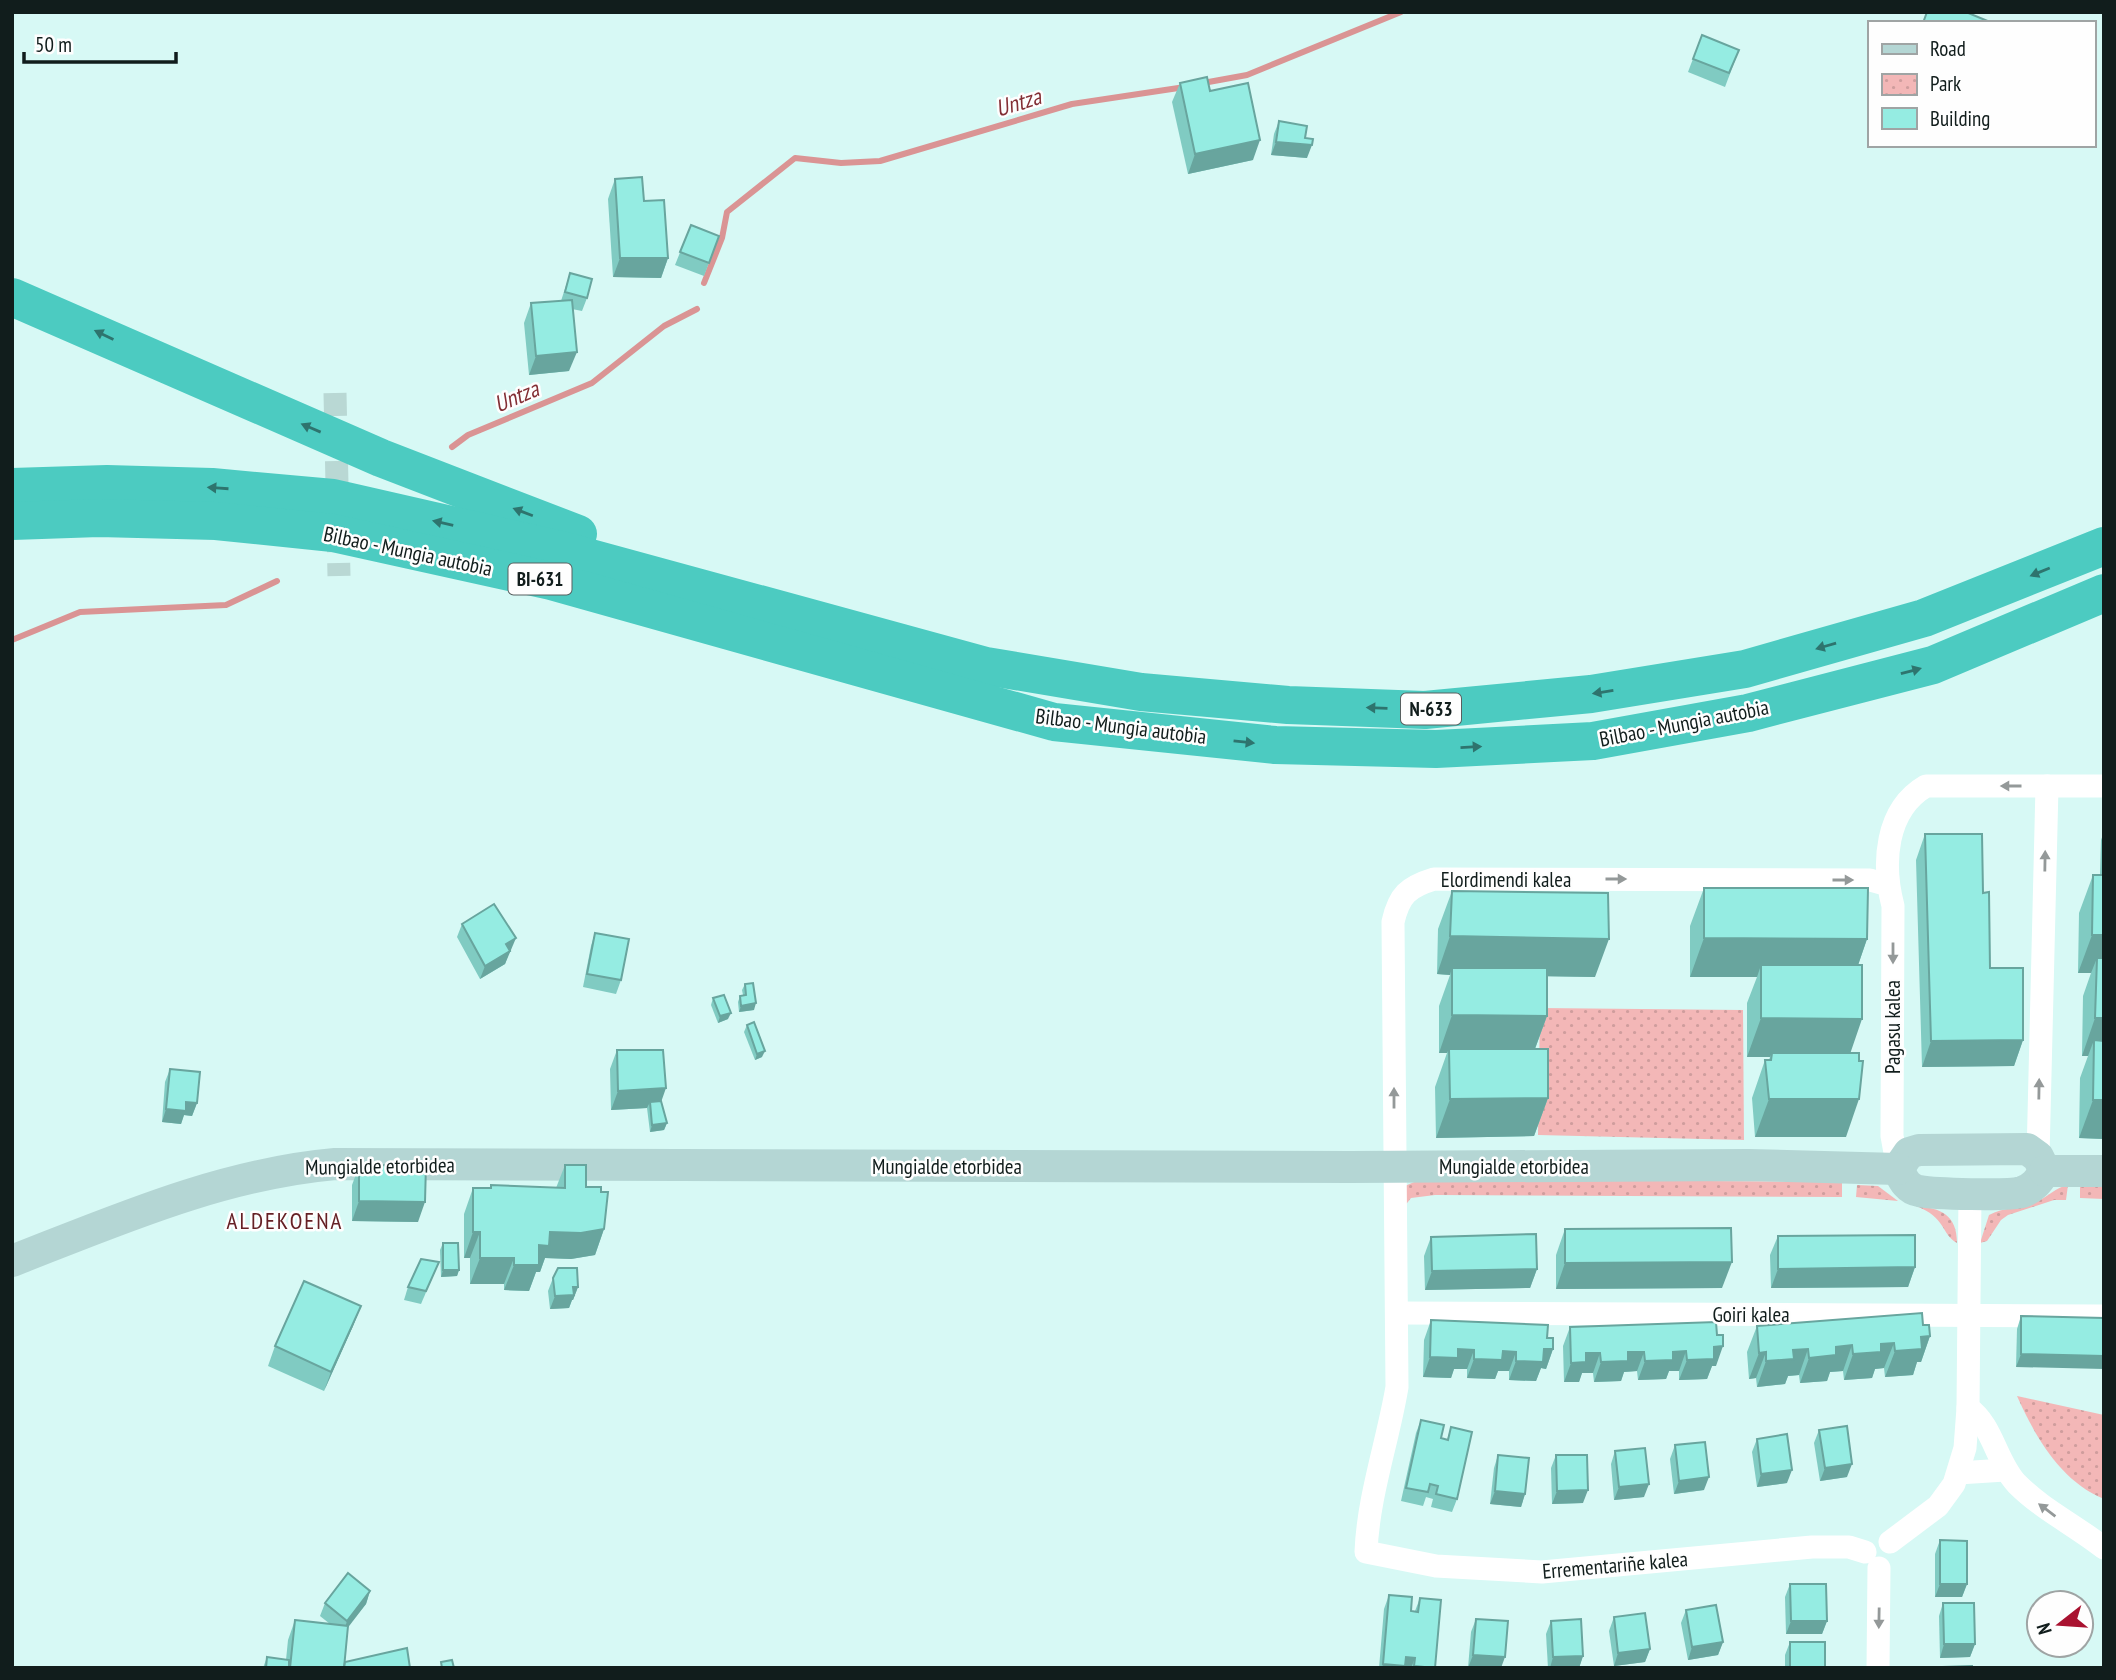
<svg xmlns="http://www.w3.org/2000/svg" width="2116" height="1680" font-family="'PT Sans Narrow',sans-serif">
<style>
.park{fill:url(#park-dots)}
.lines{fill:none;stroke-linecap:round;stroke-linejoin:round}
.stream{stroke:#da9494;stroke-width:6}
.street-tunnel{stroke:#b9d8d4;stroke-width:23;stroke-dasharray:23 11;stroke-linecap:butt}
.street{stroke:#fff;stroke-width:23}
.secondary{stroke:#b4d6d4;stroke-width:32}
.highway{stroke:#4ccbc1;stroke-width:38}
.wall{fill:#80cbc2}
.shaded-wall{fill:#68a59e}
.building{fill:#95ece2;stroke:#68a59e;stroke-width:2}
.oneway{fill:#2e746e}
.oneway2{fill:#949999}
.labels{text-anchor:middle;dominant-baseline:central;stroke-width:5;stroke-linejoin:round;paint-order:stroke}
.shield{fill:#fefefe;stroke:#586060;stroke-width:2}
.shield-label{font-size:19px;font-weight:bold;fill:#111d1c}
.street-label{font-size:21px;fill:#111d1c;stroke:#fefefe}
.water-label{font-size:23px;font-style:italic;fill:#822e34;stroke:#fefefe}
.neighbourhood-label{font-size:23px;letter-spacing:2px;fill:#652025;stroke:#fefefe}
</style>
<defs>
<pattern id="park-dots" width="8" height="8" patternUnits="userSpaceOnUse" patternTransform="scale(1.75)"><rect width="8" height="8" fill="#f3b7b7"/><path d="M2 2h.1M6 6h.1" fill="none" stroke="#cf9d9d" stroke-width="1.8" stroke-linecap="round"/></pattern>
</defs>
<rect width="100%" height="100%" fill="#d7f9f5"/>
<g class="park">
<path d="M1540 1008 1743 1010 1744 1140 1538 1135Z"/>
<path d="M1421 1179 1842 1182V1197L1435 1195 1411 1198 1404 1207 1405 1186Z"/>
<path d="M1857 1185 1878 1186 1898 1201 1856 1197Z"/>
<path d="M2068 1185 2066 1200H2054L2008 1215 2001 1220 1987 1241 1980 1243 1989 1215C2005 1207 2022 1208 2038 1201 2049 1196 2055 1188 2068 1185Z"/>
<path d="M2080 1186H2104V1199L2080 1198Z"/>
<path d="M1916 1206C1941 1208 1957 1215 1957 1243 1941 1234 1946 1217 1916 1206Z"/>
<path d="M2017 1396 2104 1415V1499C2060 1481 2035 1436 2017 1396Z"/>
</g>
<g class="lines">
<g class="stream">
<path d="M1203 83 1247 75 1401 12"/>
<path d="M704 283 722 238 727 212 795 158 841 163 880 161 1072 104 1185 87"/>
<path d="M452 447 468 435 592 383 664 326 697 309"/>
<path d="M12 640 80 612 226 605 277 581"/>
</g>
<path class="street-tunnel" d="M335 393 339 576"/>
<g class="street">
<path d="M2038 1157 2047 786"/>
<path d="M1898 1169 1892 1136 1893 906C1882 864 1885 810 1926 786H2104"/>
<path d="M1398 1313 2104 1316"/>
<path d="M1968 1408C1993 1425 1996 1462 2017 1484 2043 1510 2075 1525 2104 1548"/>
<path d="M1958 1473 2005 1470"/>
<path d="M1890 1542 1938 1506 1954 1484 1965 1448 1968 1408 1970 1192"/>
<path d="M1865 1552 1849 1547H1812L1542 1572 1436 1566 1366 1552C1368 1497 1388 1441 1397 1387L1393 922C1399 895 1408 887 1434 879L1870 880 1888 885"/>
<path d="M1878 1668 1879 1568"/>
</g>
<g class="secondary">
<path d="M1898 1169C1903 1179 1907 1189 1919 1191 1934 1194 2009 1196 2022 1192 2034 1188 2039 1180 2045 1171"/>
<path d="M1898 1169 1909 1153 1919 1150 2027 1149 2038 1157 2045 1171"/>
<path d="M2045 1171H2104"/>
<path d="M12 1261C117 1220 222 1174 335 1164L1350 1167 1748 1165 1898 1169"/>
</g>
<g class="highway">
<path d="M12 297 381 458 578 534"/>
<path d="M12 487 107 484 212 487 333 498 565 551 986 666 1141 692 1288 705 1425 710 1591 694 1745 669 1924 618 2104 546"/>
<path d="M12 521 99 518 216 521 333 533 551 581 1054 722 1275 745 1436 749 1593 741 1748 713 1933 665 2104 593"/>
</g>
</g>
<g class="wall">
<path d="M1702 35 1739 50 1725 87 1688 72Z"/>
<path d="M1180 83 1253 160 1188 174 1172 102Z"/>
<path d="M1279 121 1305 138 1307 158 1271 155 1274 134Z"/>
<path d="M615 179 644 201 668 258 661 278 613 277 608 199Z"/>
<path d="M691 225 719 236 704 276 675 265Z"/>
<path d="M570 273 587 298 582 311 572 309 569 371 529 375 524 323 531 303 561 301Z"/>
<path d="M2104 832V1139L2079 1138 2080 1078 2088 1056H2082L2083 996 2091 973H2078L2079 913 2093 875H2100L2101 840Z"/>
<path d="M1925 834 1983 893 1990 968 2023 1040 2014 1066 1922 1067 1916 860Z"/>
<path d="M1704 888 1867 939 1858 965 1850 1053 1846 1137H1755L1752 1098 1765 1060H1769L1770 1057H1747V1003L1757 977H1690V926Z"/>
<path d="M1452 891 1595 977 1547 976V1016L1535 1049 1548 1098 1534 1136 1436 1138 1435 1087 1447 1053H1439V1006L1450 975 1437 974 1438 929Z"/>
<path d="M462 924 511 951 509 953 505 964 480 979 457 937Z"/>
<path d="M595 933 621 980 616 994 583 987 591 946Z"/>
<path d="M745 984 754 1010 739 1012 738 1002 740 996 743 995 742 990Z"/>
<path d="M713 998 728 1019 718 1023 711 1005Z"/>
<path d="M747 1025 762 1057 755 1060 744 1032Z"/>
<path d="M617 1050 661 1101 667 1123 664 1130 650 1132 647 1108 611 1110 610 1069Z"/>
<path d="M170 1069 197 1103 192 1116 184 1115 181 1124 162 1122 165 1082Z"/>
<path d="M565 1165 586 1187 604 1229 595 1255 571 1259 545 1258 540 1272H536L529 1291 504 1290V1284H470V1258H464V1214L473 1188H490L491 1185 556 1188Z"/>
<path d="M359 1166 418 1222 352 1221V1185Z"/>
<path d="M1565 1229 1722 1288 1556 1289V1255Z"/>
<path d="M1778 1236 1915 1267 1908 1287 1771 1288 1770 1255Z"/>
<path d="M1431 1237 1537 1269 1530 1288 1425 1290 1424 1256Z"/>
<path d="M443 1243 459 1270 457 1276 441 1277 440 1250Z"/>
<path d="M439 1262 421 1304 404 1300 408 1287Z"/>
<path d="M553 1278 578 1287 573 1300H572L569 1308 550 1309 548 1291Z"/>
<path d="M361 1306 353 1326 324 1391 268 1366 275 1346Z"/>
<path d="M2021 1316 2104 1318 2016 1367 2017 1329Z"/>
<path d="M1431 1320 1547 1338 1553 1349 1546 1369 1541 1368 1536 1381 1509 1380V1371H1498L1495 1379 1467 1378V1369H1454L1451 1378 1423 1377 1424 1340Z"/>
<path d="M1716 1322V1366H1712L1707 1379 1679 1380V1371H1669L1666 1379 1638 1380 1637 1371 1624 1372 1621 1381 1594 1382 1593 1373H1582L1579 1382H1564L1563 1346 1570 1327Z"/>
<path d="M1923 1325 1930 1336 1921 1362H1917L1913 1375 1885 1377 1884 1368 1875 1369 1872 1378 1844 1380 1843 1371 1830 1372 1827 1381 1800 1383 1799 1375 1788 1376 1785 1384 1757 1387 1756 1378 1749 1379 1747 1352 1757 1326Z"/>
<path d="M1421 1420 1441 1438 1447 1440 1451 1427 1457 1499 1452 1512 1431 1507 1433 1499 1426 1497 1423 1506 1401 1501 1416 1433Z"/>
<path d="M1819 1430 1847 1477 1820 1481 1814 1443Z"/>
<path d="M1757 1439 1787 1483 1757 1487 1752 1452Z"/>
<path d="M1675 1445 1704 1490 1674 1494 1670 1459Z"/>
<path d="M1615 1451 1644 1497 1614 1500 1611 1464Z"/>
<path d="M1498 1455 1525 1494 1521 1507 1490 1504 1494 1468Z"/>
<path d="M1556 1455 1583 1503 1552 1504 1551 1468Z"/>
<path d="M1940 1540 1967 1584 1962 1597H1935V1554Z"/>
<path d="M1790 1584 1827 1621 1822 1634H1786L1785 1597Z"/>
<path d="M370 1591 366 1604 348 1626 345 1662 410 1668H263L267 1657 286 1660 288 1640 295 1620 330 1624 320 1616 325 1603Z"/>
<path d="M1389 1595 1411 1611H1415L1420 1598 1435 1668H1379L1384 1609Z"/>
<path d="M1943 1603 1975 1644 1970 1657 1940 1658 1939 1616Z"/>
<path d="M1686 1610 1723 1642 1718 1655 1688 1660 1681 1623Z"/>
<path d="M1614 1617 1650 1649 1645 1662 1614 1666 1609 1631Z"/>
<path d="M1476 1619 1501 1668H1468L1471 1632Z"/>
<path d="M1551 1621 1583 1656 1579 1668H1548L1546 1634Z"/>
<path d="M1790 1642 1825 1668H1785V1655Z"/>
</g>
<g class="shaded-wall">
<path d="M1260 140 1253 160 1188 174 1195 154Z"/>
<path d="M1276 142 1312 145 1307 158 1271 155Z"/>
<path d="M620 258H668L661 278 613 277Z"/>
<path d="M577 352 569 371 529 375 536 356Z"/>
<path d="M2092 935H2104V973L2097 958 2091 973H2078Z"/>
<path d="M1450 936 1609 939 1595 977 1452 975V968L1450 975 1437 974Z"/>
<path d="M516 938 505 964 480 979 485 966 506 944Z"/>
<path d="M1704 938 1867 939 1854 977 1761 965 1757 977H1690Z"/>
<path d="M756 1003 754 1010 739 1012 741 1006Z"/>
<path d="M731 1013 728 1019 718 1023 720 1016Z"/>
<path d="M1452 1015 1547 1016 1533 1054 1449 1049 1447 1053H1439Z"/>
<path d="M1761 1018 1862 1019 1849 1057 1772 1053 1770 1057H1747Z"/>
<path d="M2095 1018H2104V1056L2094 1040 2088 1056H2082Z"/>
<path d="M2023 1040 2014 1066 1922 1067 1931 1041Z"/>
<path d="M765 1051 762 1057 755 1060 757 1054Z"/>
<path d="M666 1088 659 1108 650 1102 647 1108 611 1110 618 1091Z"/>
<path d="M1548 1098 1534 1136 1436 1138 1450 1099Z"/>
<path d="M1769 1099H1859L1846 1137H1755Z"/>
<path d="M2093 1100H2104V1139L2079 1138Z"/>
<path d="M186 1102 197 1103 192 1116 184 1115 181 1124 162 1122 166 1109Z"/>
<path d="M667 1123 664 1130 650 1132 652 1125Z"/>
<path d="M359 1201 425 1202 418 1222 352 1221Z"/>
<path d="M604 1229 595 1255 571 1259 545 1258 540 1272H536L529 1291 504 1290 514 1265 539 1245 550 1232Z"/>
<path d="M473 1232H480L470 1258H464Z"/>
<path d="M480 1258H514L504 1284H470Z"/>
<path d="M1732 1262 1722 1288 1556 1289 1565 1263Z"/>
<path d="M1915 1267 1908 1287 1771 1288 1778 1269Z"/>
<path d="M1537 1269 1530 1288 1425 1290 1432 1271Z"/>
<path d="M443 1270H459L457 1276 441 1277Z"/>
<path d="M573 1287H578L573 1300H572L569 1308 550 1309 555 1296Z"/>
<path d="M361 1306 353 1326 324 1391 331 1372Z"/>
<path d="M1930 1336 1921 1362H1917L1913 1375 1885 1377 1895 1351 1921 1337Z"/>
<path d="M1894 1343 1884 1368 1875 1369 1872 1378 1844 1380 1853 1354 1881 1344Z"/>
<path d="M1852 1345 1843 1371 1830 1372 1827 1381 1800 1383 1809 1358 1836 1347Z"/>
<path d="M1723 1346 1716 1366H1712L1707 1379 1679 1380 1687 1360 1714 1347Z"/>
<path d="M1458 1349 1474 1350 1467 1369H1454L1451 1378 1423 1377 1430 1357Z"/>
<path d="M1544 1349H1553L1546 1369 1541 1368 1536 1381 1509 1380 1516 1361Z"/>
<path d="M1808 1349 1799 1375 1788 1376 1785 1384 1757 1387 1766 1361 1793 1350Z"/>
<path d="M1503 1351 1516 1352 1509 1371H1498L1495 1379 1467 1378 1474 1359Z"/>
<path d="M1686 1351 1679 1371H1669L1666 1379 1638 1380 1645 1361 1673 1352Z"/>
<path d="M1628 1352H1644L1637 1371 1624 1372 1621 1381 1594 1382 1601 1362Z"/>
<path d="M1766 1352 1756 1378 1749 1379 1759 1353Z"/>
<path d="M1586 1353H1600L1593 1373H1582L1579 1382H1564L1571 1363Z"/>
<path d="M2021 1354 2104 1356V1369L2016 1367Z"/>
<path d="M1852 1464 1847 1477 1820 1481 1825 1468Z"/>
<path d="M1792 1470 1787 1483 1757 1487 1761 1474Z"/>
<path d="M1709 1477 1704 1490 1674 1494 1679 1481Z"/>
<path d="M1649 1484 1644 1497 1614 1500 1619 1487Z"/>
<path d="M1588 1490 1583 1503 1552 1504 1557 1491Z"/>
<path d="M1495 1491 1525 1494 1521 1507 1490 1504Z"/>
<path d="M1940 1584H1967L1962 1597H1935Z"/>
<path d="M370 1591 366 1604 343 1634 347 1621Z"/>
<path d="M1791 1621H1827L1822 1634H1786Z"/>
<path d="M1723 1642 1718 1655 1688 1660 1692 1647Z"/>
<path d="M1944 1644H1975L1970 1657 1940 1658Z"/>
<path d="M1650 1649 1645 1662 1614 1666 1618 1653Z"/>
<path d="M1473 1655 1505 1657 1501 1668H1468Z"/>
<path d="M1583 1656 1579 1668H1550L1553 1657Z"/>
<path d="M1406 1657 1415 1658 1411 1668H1382L1383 1664Z"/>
</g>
<g class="building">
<path d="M1927 12H1966L1990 22 1923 23Z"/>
<path d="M1702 35 1739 50 1729 73 1693 59Z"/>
<path d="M1207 77 1210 91 1248 83 1260 140 1195 154 1180 83Z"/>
<path d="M1279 121 1307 126 1305 138 1313 139 1312 145 1276 142Z"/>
<path d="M642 177 644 201 664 200 668 258H620L615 179Z"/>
<path d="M691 225 719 236 709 263 680 252Z"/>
<path d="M570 273 592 279 587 298 565 292Z"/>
<path d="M572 300 577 352 536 356 531 303Z"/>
<path d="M1925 834H1982L1983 893 1989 892 1990 968H2023V1040L1931 1041Z"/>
<path d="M2093 875H2104V935H2092Z"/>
<path d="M1704 888H1868L1867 939 1704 938Z"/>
<path d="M1452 891 1608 893 1609 939 1450 936Z"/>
<path d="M494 904 516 938 506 944 510 951 485 966 462 924Z"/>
<path d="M595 933 629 939 621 980 587 974Z"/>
<path d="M2097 958H2104V1018H2095Z"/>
<path d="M1761 965H1862V1019L1761 1018Z"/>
<path d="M1452 968H1547V1016L1452 1015Z"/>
<path d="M753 983 756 1003 741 1006 740 996 746 995 745 984Z"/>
<path d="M724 995 731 1013 720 1016 713 998Z"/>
<path d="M754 1022 765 1051 757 1054 747 1025Z"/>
<path d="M2094 1040 2104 1041V1100H2093Z"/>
<path d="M1449 1049H1548V1098L1450 1099Z"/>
<path d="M617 1050H663L666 1088 618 1091Z"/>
<path d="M1772 1053H1859V1061H1863L1859 1099H1769L1765 1060H1771Z"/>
<path d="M170 1069 200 1072 197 1103 186 1102V1111L166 1109Z"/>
<path d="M661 1101 667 1123 652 1125 650 1102Z"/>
<path d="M426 1164 425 1202 359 1201V1166Z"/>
<path d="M565 1165H586V1187H601V1192H608L604 1229 581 1233 550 1232 549 1246 539 1245V1265H514V1258H480V1232H473V1188H491V1185L565 1188Z"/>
<path d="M1731 1228 1732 1262 1565 1263V1229Z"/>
<path d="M1536 1234 1537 1269 1432 1271 1431 1237Z"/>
<path d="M1915 1235V1267L1778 1269V1236Z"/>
<path d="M443 1243H458L459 1270H443Z"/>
<path d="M421 1259 439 1262 426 1291 408 1287Z"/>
<path d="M558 1268H577L578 1287H573L574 1295 555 1296 553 1278Z"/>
<path d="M304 1281 361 1306 331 1372 275 1346Z"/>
<path d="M1922 1313 1923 1325H1929L1930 1336 1921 1337 1922 1349 1895 1351 1894 1343 1881 1344V1352L1853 1354 1852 1345 1836 1347V1355L1809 1358 1808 1349 1793 1350 1794 1359 1766 1361V1352L1759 1353 1757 1326Z"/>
<path d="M2021 1316 2104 1318V1356L2021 1354Z"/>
<path d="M1431 1320 1548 1325 1547 1338H1553V1349H1544L1543 1362 1516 1361V1352L1503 1351 1502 1360 1474 1359V1350L1458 1349V1358L1430 1357Z"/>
<path d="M1716 1322 1717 1335H1723V1346L1714 1347V1359L1687 1360 1686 1351 1673 1352V1360L1645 1361 1644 1352H1628V1361L1601 1362 1600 1353H1586V1362L1571 1363 1570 1327Z"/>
<path d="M1421 1420 1444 1425 1441 1438 1448 1440 1451 1427 1472 1432 1457 1499 1436 1494 1438 1486 1430 1484 1428 1492 1406 1488Z"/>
<path d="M1847 1426 1852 1464 1825 1468 1819 1430Z"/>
<path d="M1787 1434 1792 1470 1761 1474 1757 1439Z"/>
<path d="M1705 1442 1709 1477 1679 1481 1675 1445Z"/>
<path d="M1645 1448 1649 1484 1619 1487 1615 1451Z"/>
<path d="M1498 1455 1529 1458 1525 1494 1495 1491Z"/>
<path d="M1556 1455H1587L1588 1490 1557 1491Z"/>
<path d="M1940 1540 1967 1541V1584H1940Z"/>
<path d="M348 1573 370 1591 347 1621 325 1603Z"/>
<path d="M1790 1584H1826L1827 1621H1791Z"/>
<path d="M1389 1595 1412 1597 1411 1611 1418 1612 1420 1598 1441 1600 1435 1668 1414 1666 1415 1658 1406 1657 1405 1666 1383 1664Z"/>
<path d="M1943 1603H1974L1975 1644H1944Z"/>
<path d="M1716 1605 1723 1642 1692 1647 1686 1610Z"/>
<path d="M1645 1613 1650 1649 1618 1653 1614 1617Z"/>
<path d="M1476 1619 1508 1621 1505 1657 1473 1655Z"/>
<path d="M1581 1619 1583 1656 1553 1657 1551 1621Z"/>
<path d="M295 1620 348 1626 344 1668H290Z"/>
<rect x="1790" y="1642" width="35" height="26"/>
<path d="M407 1648 410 1668H344L345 1662Z"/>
<path d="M267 1657 289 1660V1668H266Z"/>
<path d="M452 1660 454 1668H442L441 1662Z"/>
<path d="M1972 1666V1668H1943V1667Z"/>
</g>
<defs><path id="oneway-solid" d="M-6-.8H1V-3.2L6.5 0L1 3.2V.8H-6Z" transform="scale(1.75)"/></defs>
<g class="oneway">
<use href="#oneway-solid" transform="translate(104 335) rotate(-154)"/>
<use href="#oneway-solid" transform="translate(311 428) rotate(-157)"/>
<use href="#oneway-solid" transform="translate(218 488) rotate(-176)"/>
<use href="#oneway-solid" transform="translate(523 512) rotate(-159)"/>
<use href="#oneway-solid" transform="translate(443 523) rotate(-167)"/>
<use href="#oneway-solid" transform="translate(2040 572) rotate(158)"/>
<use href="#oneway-solid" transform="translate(1826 646) rotate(164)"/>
<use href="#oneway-solid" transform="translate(1911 671) rotate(-15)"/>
<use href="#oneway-solid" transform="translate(1603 692) rotate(171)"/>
<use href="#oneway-solid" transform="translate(1377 708) rotate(-178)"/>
<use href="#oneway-solid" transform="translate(1244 742) rotate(6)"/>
<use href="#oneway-solid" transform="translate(1471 747) rotate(-3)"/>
</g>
<g class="oneway2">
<use href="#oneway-solid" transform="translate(2011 786) rotate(-180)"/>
<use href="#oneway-solid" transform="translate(2045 861) rotate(-89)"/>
<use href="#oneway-solid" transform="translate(1616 879)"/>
<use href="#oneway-solid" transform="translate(1843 880)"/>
<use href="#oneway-solid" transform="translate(1893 953) rotate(90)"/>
<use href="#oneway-solid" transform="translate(2039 1089) rotate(-89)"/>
<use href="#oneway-solid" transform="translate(1394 1098) rotate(-90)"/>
<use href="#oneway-solid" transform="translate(2047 1510) rotate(-143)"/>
<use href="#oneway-solid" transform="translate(1879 1618) rotate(91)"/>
</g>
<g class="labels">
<g class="shield">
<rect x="508.5" y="563.5" width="63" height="31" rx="5"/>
<rect x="1401" y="693.5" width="60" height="31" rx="5"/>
</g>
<g class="shield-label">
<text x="540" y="579">BI-631</text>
<text x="1431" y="709">N-633</text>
</g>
<g class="street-label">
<text transform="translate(408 551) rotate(12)">Bilbao - Mungia autobia</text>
<text transform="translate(1684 723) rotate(-11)">Bilbao - Mungia autobia</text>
<text transform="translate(1121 726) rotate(7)">Bilbao - Mungia autobia</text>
<text x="1506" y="879">Elordimendi kalea</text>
<text transform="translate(1892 1027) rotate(-90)">Pagasu kalea</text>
<text transform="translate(380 1166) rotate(-1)">Mungialde etorbidea</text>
<text x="947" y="1166">Mungialde etorbidea</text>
<text x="1514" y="1166">Mungialde etorbidea</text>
<text x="1751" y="1314">Goiri kalea</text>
<text transform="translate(1615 1565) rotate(-5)">Errementariñe kalea</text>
</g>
<g class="water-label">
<text transform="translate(1018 102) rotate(-17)">Untza</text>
<text transform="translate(516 396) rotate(-23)">Untza</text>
</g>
<g class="neighbourhood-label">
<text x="285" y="1220">ALDEKOENA</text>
</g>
</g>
<rect width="2116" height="1680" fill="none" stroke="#111d1c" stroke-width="28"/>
<rect x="1868" y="21" width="228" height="126" fill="#fefefe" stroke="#9fa4a4" stroke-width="2"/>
<rect x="1882" y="44" width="35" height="10" fill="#b4d6d4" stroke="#9fa4a4" stroke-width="2"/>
<text x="1930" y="56" font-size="21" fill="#111d1c">Road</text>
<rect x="1882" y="74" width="35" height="21" fill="url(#park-dots)" stroke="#9fa4a4" stroke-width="2"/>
<text x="1930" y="91" font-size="21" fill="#111d1c">Park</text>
<rect x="1882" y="108" width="35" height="21" fill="#95ece2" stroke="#9fa4a4" stroke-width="2"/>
<text x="1930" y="126" font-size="21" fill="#111d1c">Building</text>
<g transform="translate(2060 1624) rotate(253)"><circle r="33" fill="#fefefe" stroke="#9fa4a4" stroke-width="2"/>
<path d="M0-5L12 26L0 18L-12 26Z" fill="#a91230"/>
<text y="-10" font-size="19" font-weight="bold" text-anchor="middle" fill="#111d1c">N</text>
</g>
<path d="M24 52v10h152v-10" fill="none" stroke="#111d1c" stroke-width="3.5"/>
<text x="35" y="52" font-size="21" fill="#111d1c" stroke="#fefefe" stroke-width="5" paint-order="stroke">50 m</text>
</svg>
